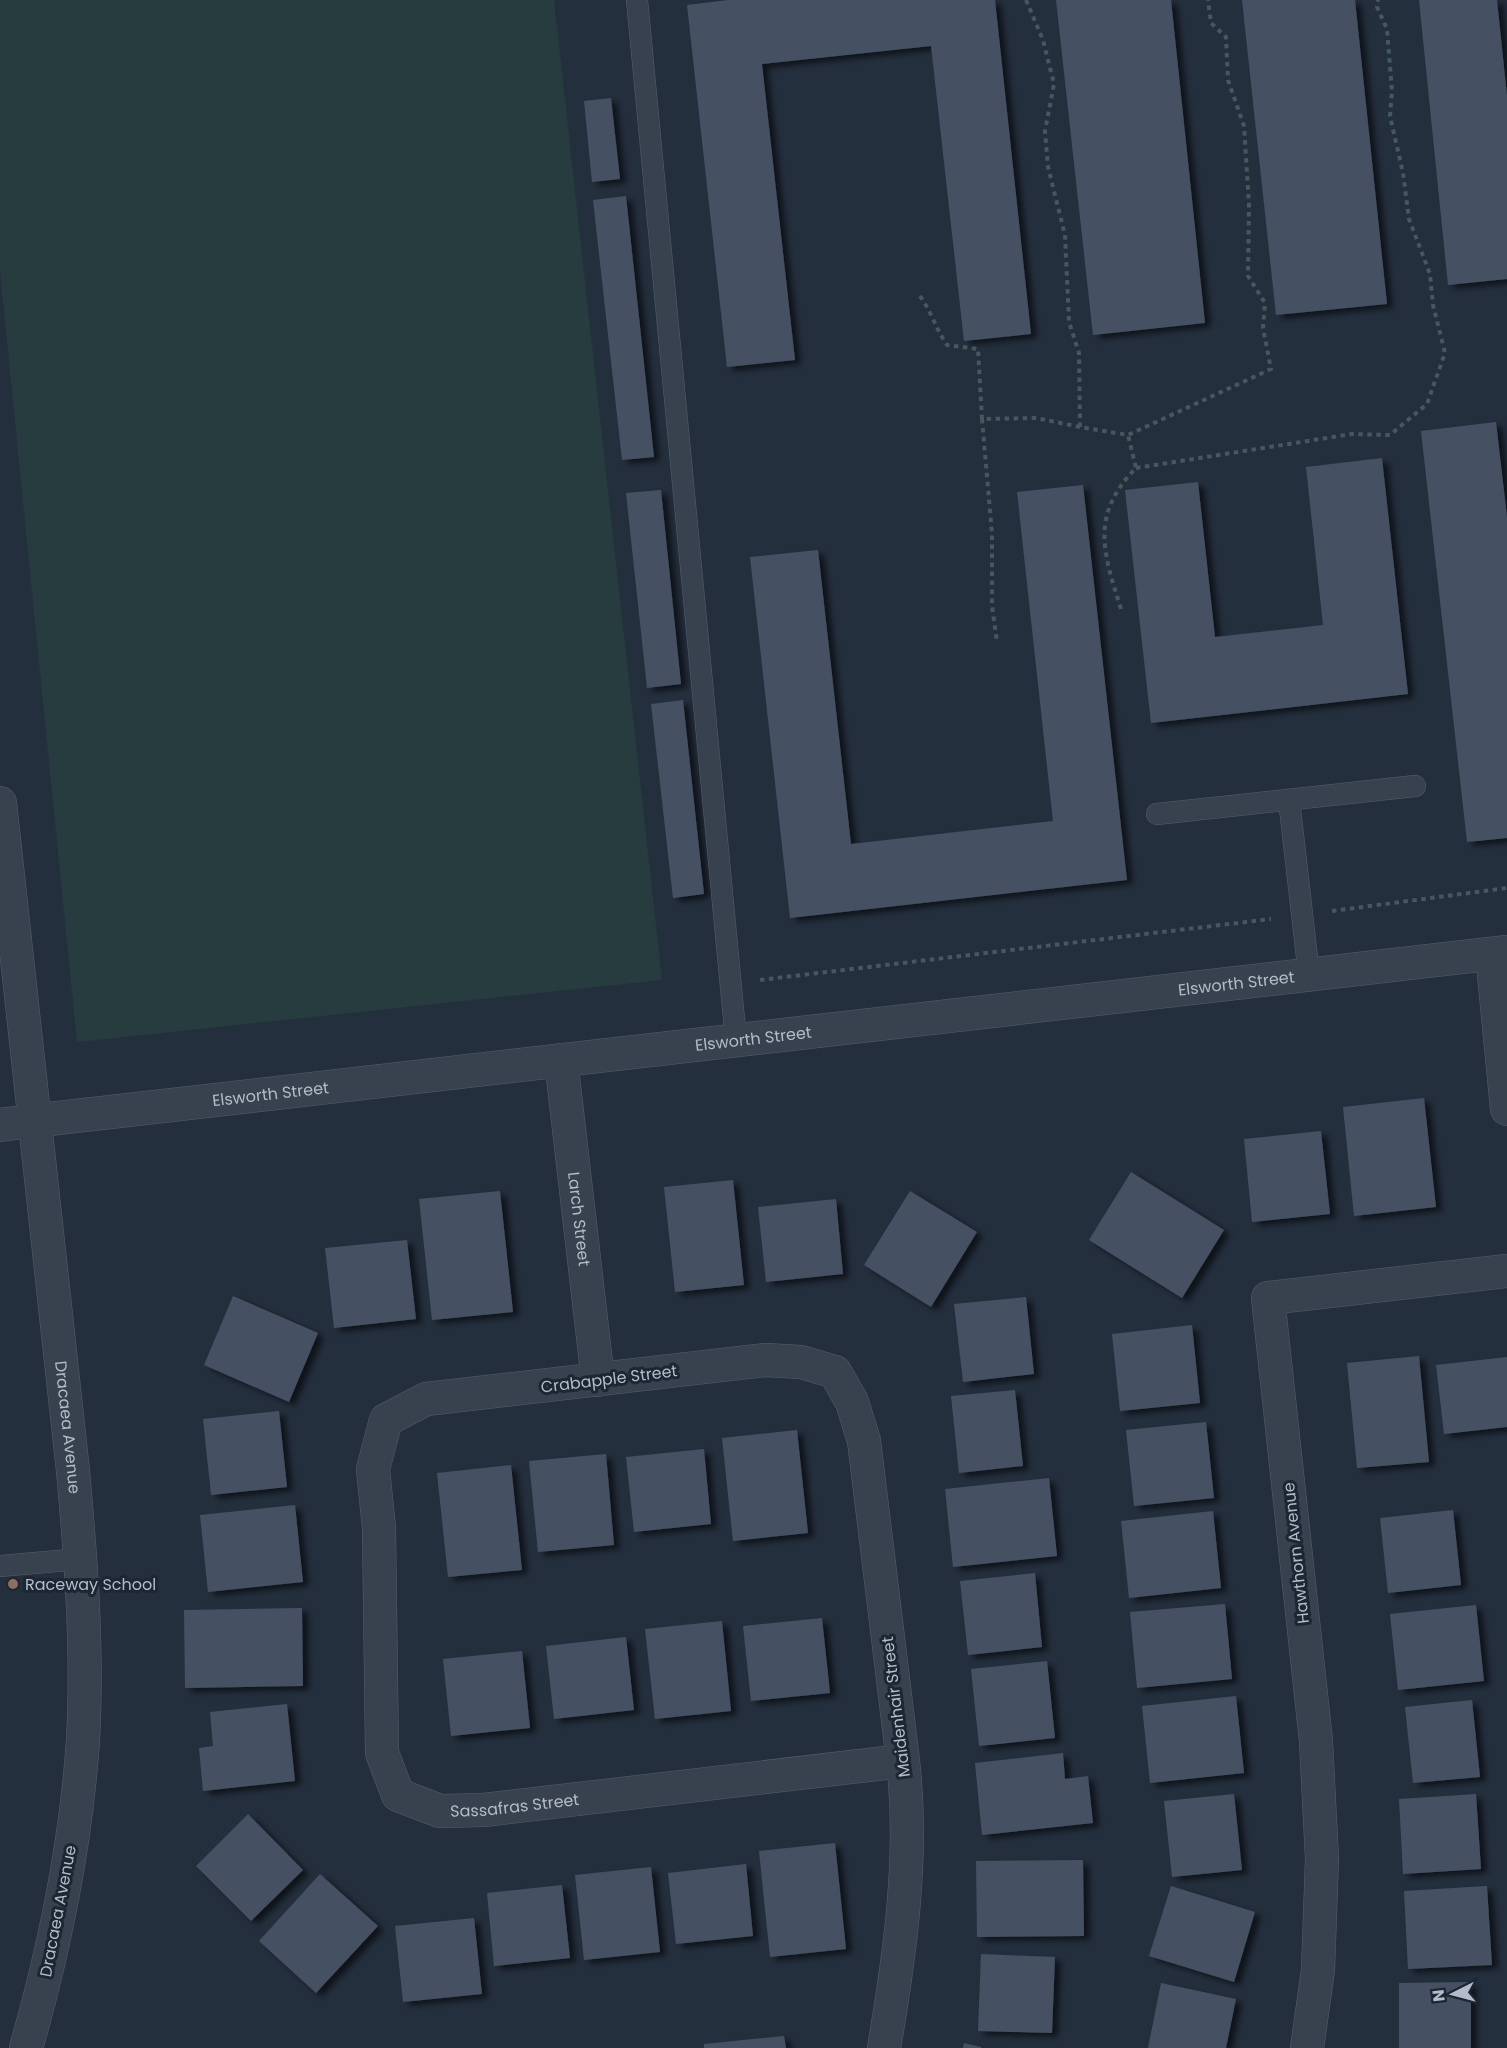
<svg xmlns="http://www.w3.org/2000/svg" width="1507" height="2048" font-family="Poppins,sans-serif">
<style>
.green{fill:#263c3f}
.building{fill:#455162;filter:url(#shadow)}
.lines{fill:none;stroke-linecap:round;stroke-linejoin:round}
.service-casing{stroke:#565f6c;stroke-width:22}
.minor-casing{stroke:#565f6c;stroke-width:34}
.tertiary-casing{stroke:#565f6c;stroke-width:34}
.path{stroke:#44595c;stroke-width:4;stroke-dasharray:4.5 4.5;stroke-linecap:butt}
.service{stroke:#38414e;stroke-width:21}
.minor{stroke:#38414e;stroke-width:33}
.tertiary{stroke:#38414e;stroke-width:33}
.education-dot{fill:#8d6e63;stroke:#1d2633;stroke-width:2}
.labels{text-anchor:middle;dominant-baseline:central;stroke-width:6;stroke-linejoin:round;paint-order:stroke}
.street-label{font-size:16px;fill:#b4bcc9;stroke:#1d2633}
.poi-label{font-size:16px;fill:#b4bcc9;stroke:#1d2633;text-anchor:start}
</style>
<defs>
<filter id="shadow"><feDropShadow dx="6" dy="4" stdDeviation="3" flood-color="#0009"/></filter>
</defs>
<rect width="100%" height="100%" fill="#242f3e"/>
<path class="green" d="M0 0H554L662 980 77 1042 0 271Z"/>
<g class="building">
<path d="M728 0H995L1031 334 964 341 931 46 762 64 795 360 727 367 687 5Z"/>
<path d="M1056 0H1171L1205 323 1093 335Z"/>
<path d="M1242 0H1355L1387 304 1276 315Z"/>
<path d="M1419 0H1497L1507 96V279L1448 285Z"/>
<path d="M611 98 620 179 592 182 584 101Z"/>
<path d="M626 196 654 457 622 460 593 200Z"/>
<path d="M1496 422 1507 517V838L1467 842 1421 431Z"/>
<path d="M1382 458 1408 694 1151 723 1125 490 1198 482 1215 637 1323 625 1306 467Z"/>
<path d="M1083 485 1127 880 790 918 750 557 818 550 851 844 1053 821 1017 492Z"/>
<path d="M661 490 681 684 647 688 626 493Z"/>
<path d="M683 700 704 894 673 898 651 704Z"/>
<path d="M1424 1098 1436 1207 1354 1216 1343 1107Z"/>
<path d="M1321 1131 1330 1214 1252 1222 1244 1139Z"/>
<path d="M1131 1172 1224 1230 1182 1298 1089 1240Z"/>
<path d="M733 1180 744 1285 675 1292 664 1187Z"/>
<path d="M500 1191 513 1312 432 1320 419 1199Z"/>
<path d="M910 1191 977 1232 931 1307 864 1265Z"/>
<path d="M836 1199 843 1274 766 1282 758 1207Z"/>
<path d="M407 1240 416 1319 334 1328 325 1248Z"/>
<path d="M233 1296 318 1333 289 1402 204 1365Z"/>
<path d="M1026 1297 1034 1374 963 1382 954 1304Z"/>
<path d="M1192 1325 1200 1403 1120 1411 1112 1334Z"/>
<path d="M1419 1356 1429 1462 1357 1468 1347 1363Z"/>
<path d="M1507 1357V1427L1444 1434 1436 1365Z"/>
<path d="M1015 1390 1023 1466 959 1473 951 1396Z"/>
<path d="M279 1411 287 1487 211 1495 203 1419Z"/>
<path d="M1206 1422 1214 1498 1134 1506 1126 1430Z"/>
<path d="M797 1430 808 1533 733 1541 722 1438Z"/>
<path d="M704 1449 711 1524 634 1532 626 1457Z"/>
<path d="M606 1454 614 1545 538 1552 529 1461Z"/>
<path d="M511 1465 522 1570 448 1577 437 1473Z"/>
<path d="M1049 1478 1057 1556 953 1567 945 1489Z"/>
<path d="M295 1505 303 1582 208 1592 200 1515Z"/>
<path d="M1453 1510 1461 1585 1388 1593 1380 1518Z"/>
<path d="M1213 1511 1221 1588 1129 1598 1121 1521Z"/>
<path d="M1035 1573 1042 1647 968 1655 960 1581Z"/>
<path d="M1225 1604 1232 1679 1137 1688 1130 1612Z"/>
<path d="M1476 1605 1484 1681 1398 1690 1390 1614Z"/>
<path d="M302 1608 303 1686 185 1688 184 1610Z"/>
<path d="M822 1618 830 1693 751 1701 743 1626Z"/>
<path d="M722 1621 731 1711 655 1719 645 1629Z"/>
<path d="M626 1637 634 1710 554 1719 546 1646Z"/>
<path d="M522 1651 530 1728 451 1736 443 1659Z"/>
<path d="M1047 1661 1055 1738 979 1746 971 1669Z"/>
<path d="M1236 1696 1244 1773 1150 1783 1142 1706Z"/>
<path d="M1472 1700 1480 1777 1413 1783 1405 1707Z"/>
<path d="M287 1704 295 1781 203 1791 199 1748 213 1746 210 1712Z"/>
<path d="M1063 1753 1065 1779 1088 1776 1093 1823 982 1835 975 1763Z"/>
<path d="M1234 1794 1242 1870 1172 1877 1164 1801Z"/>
<path d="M1476 1794 1481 1869 1403 1874 1399 1799Z"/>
<path d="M248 1814 303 1870 251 1921 196 1866Z"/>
<path d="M835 1843 846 1949 770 1957 759 1851Z"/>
<path d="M1083 1860 1084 1936 977 1937 976 1861Z"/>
<path d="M746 1864 753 1936 676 1944 668 1873Z"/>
<path d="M651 1867 660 1952 584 1960 575 1875Z"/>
<path d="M320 1874 378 1926 316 1993 259 1941Z"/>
<path d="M562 1885 570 1958 494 1966 487 1893Z"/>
<path d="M1171 1886 1255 1912 1234 1982 1149 1956Z"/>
<path d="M1487 1886 1492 1965 1408 1969 1404 1891Z"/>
<path d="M474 1918 482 1994 403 2002 395 1926Z"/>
<path d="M981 1954 1055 1957 1052 2033 978 2031Z"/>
<path d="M1471 1982V2048H1399V1983Z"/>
<path d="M1161 1983 1236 1999 1226 2048H1148Z"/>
<path d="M784 2036 786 2048H704V2044Z"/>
<path d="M964 2043 981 2047V2048H963Z"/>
</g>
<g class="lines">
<defs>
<g id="service">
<path d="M637 0 736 1040"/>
<path d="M1289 800 1309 975"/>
<path d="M1157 814 1415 786"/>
<path d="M0 1566 80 1559"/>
</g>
<g id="minor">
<path d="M1492 954 1507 1109"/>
<path id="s1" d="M561 1060 598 1380"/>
<path d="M0 1125 32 1121"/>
<path id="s2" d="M884 2048C900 1954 914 1856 903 1761L864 1441 852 1402 835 1372 801 1362 766 1360 426 1399 386 1420 373 1469 379 1528 382 1753 398 1795 440 1811 484 1810 903 1761"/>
<path d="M1307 2048 1318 1970 1322 1859 1316 1741 1268 1298 1507 1271"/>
</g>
<g id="tertiary">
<path id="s3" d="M0 803 73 1471C81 1560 88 1650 83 1740 76 1844 55 1947 26 2048"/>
<path id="s4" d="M32 1121 1507 952"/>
</g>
</defs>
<use href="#service" class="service-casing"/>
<use href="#minor" class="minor-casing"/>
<use href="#tertiary" class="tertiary-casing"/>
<g class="path">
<path d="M1026 0 1043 40 1054 84 1045 131 1048 167 1065 235 1069 322 1079 353 1080 427 1128 435 1271 369 1263 328 1265 303 1248 276 1249 204 1244 126 1228 80 1226 37 1211 23 1208 0"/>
<path d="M920 296C931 311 936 329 947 345L978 349 982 419 1036 418 1080 427"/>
<path d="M982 419 992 534V606L997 642"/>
<path d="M1136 468 1352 434 1390 435 1427 404 1445 353 1433 305 1430 274 1409 219 1403 173 1390 116 1392 91 1387 29 1377 7 1378 0"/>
<path d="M1121 609C1103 552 1090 515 1136 468L1128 435"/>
<path d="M1332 911 1507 888"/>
<path d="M760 980 1271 919"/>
</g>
<use href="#service" class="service"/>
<use href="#minor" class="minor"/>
<use href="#tertiary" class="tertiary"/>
</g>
<circle class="education-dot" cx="13" cy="1584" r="6"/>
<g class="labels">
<g class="street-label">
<text stroke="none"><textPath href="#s4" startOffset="1212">Elsworth Street</textPath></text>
<text stroke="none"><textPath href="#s4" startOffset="726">Elsworth Street</textPath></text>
<text stroke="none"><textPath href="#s4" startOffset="240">Elsworth Street</textPath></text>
<text stroke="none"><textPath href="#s1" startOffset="160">Larch Street</textPath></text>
<text transform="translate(609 1379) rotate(-7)">Crabapple Street</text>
<text stroke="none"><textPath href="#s3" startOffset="628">Dracaea Avenue</textPath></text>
<text transform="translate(1296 1553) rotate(-96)">Hawthorn Avenue</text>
<text transform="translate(896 1707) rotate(-97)">Maidenhair Street</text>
<text stroke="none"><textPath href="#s2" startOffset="1644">Sassafras Street</textPath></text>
<text transform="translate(58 1911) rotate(-79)">Dracaea Avenue</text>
</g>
<g class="poi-label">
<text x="25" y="1584">Raceway School</text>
</g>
</g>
<g transform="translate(1453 1994) rotate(264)" stroke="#1d2633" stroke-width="4.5" paint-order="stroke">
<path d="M0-4.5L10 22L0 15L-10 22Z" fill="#b4bcc9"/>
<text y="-9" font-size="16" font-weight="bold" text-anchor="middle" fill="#b4bcc9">N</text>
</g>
</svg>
